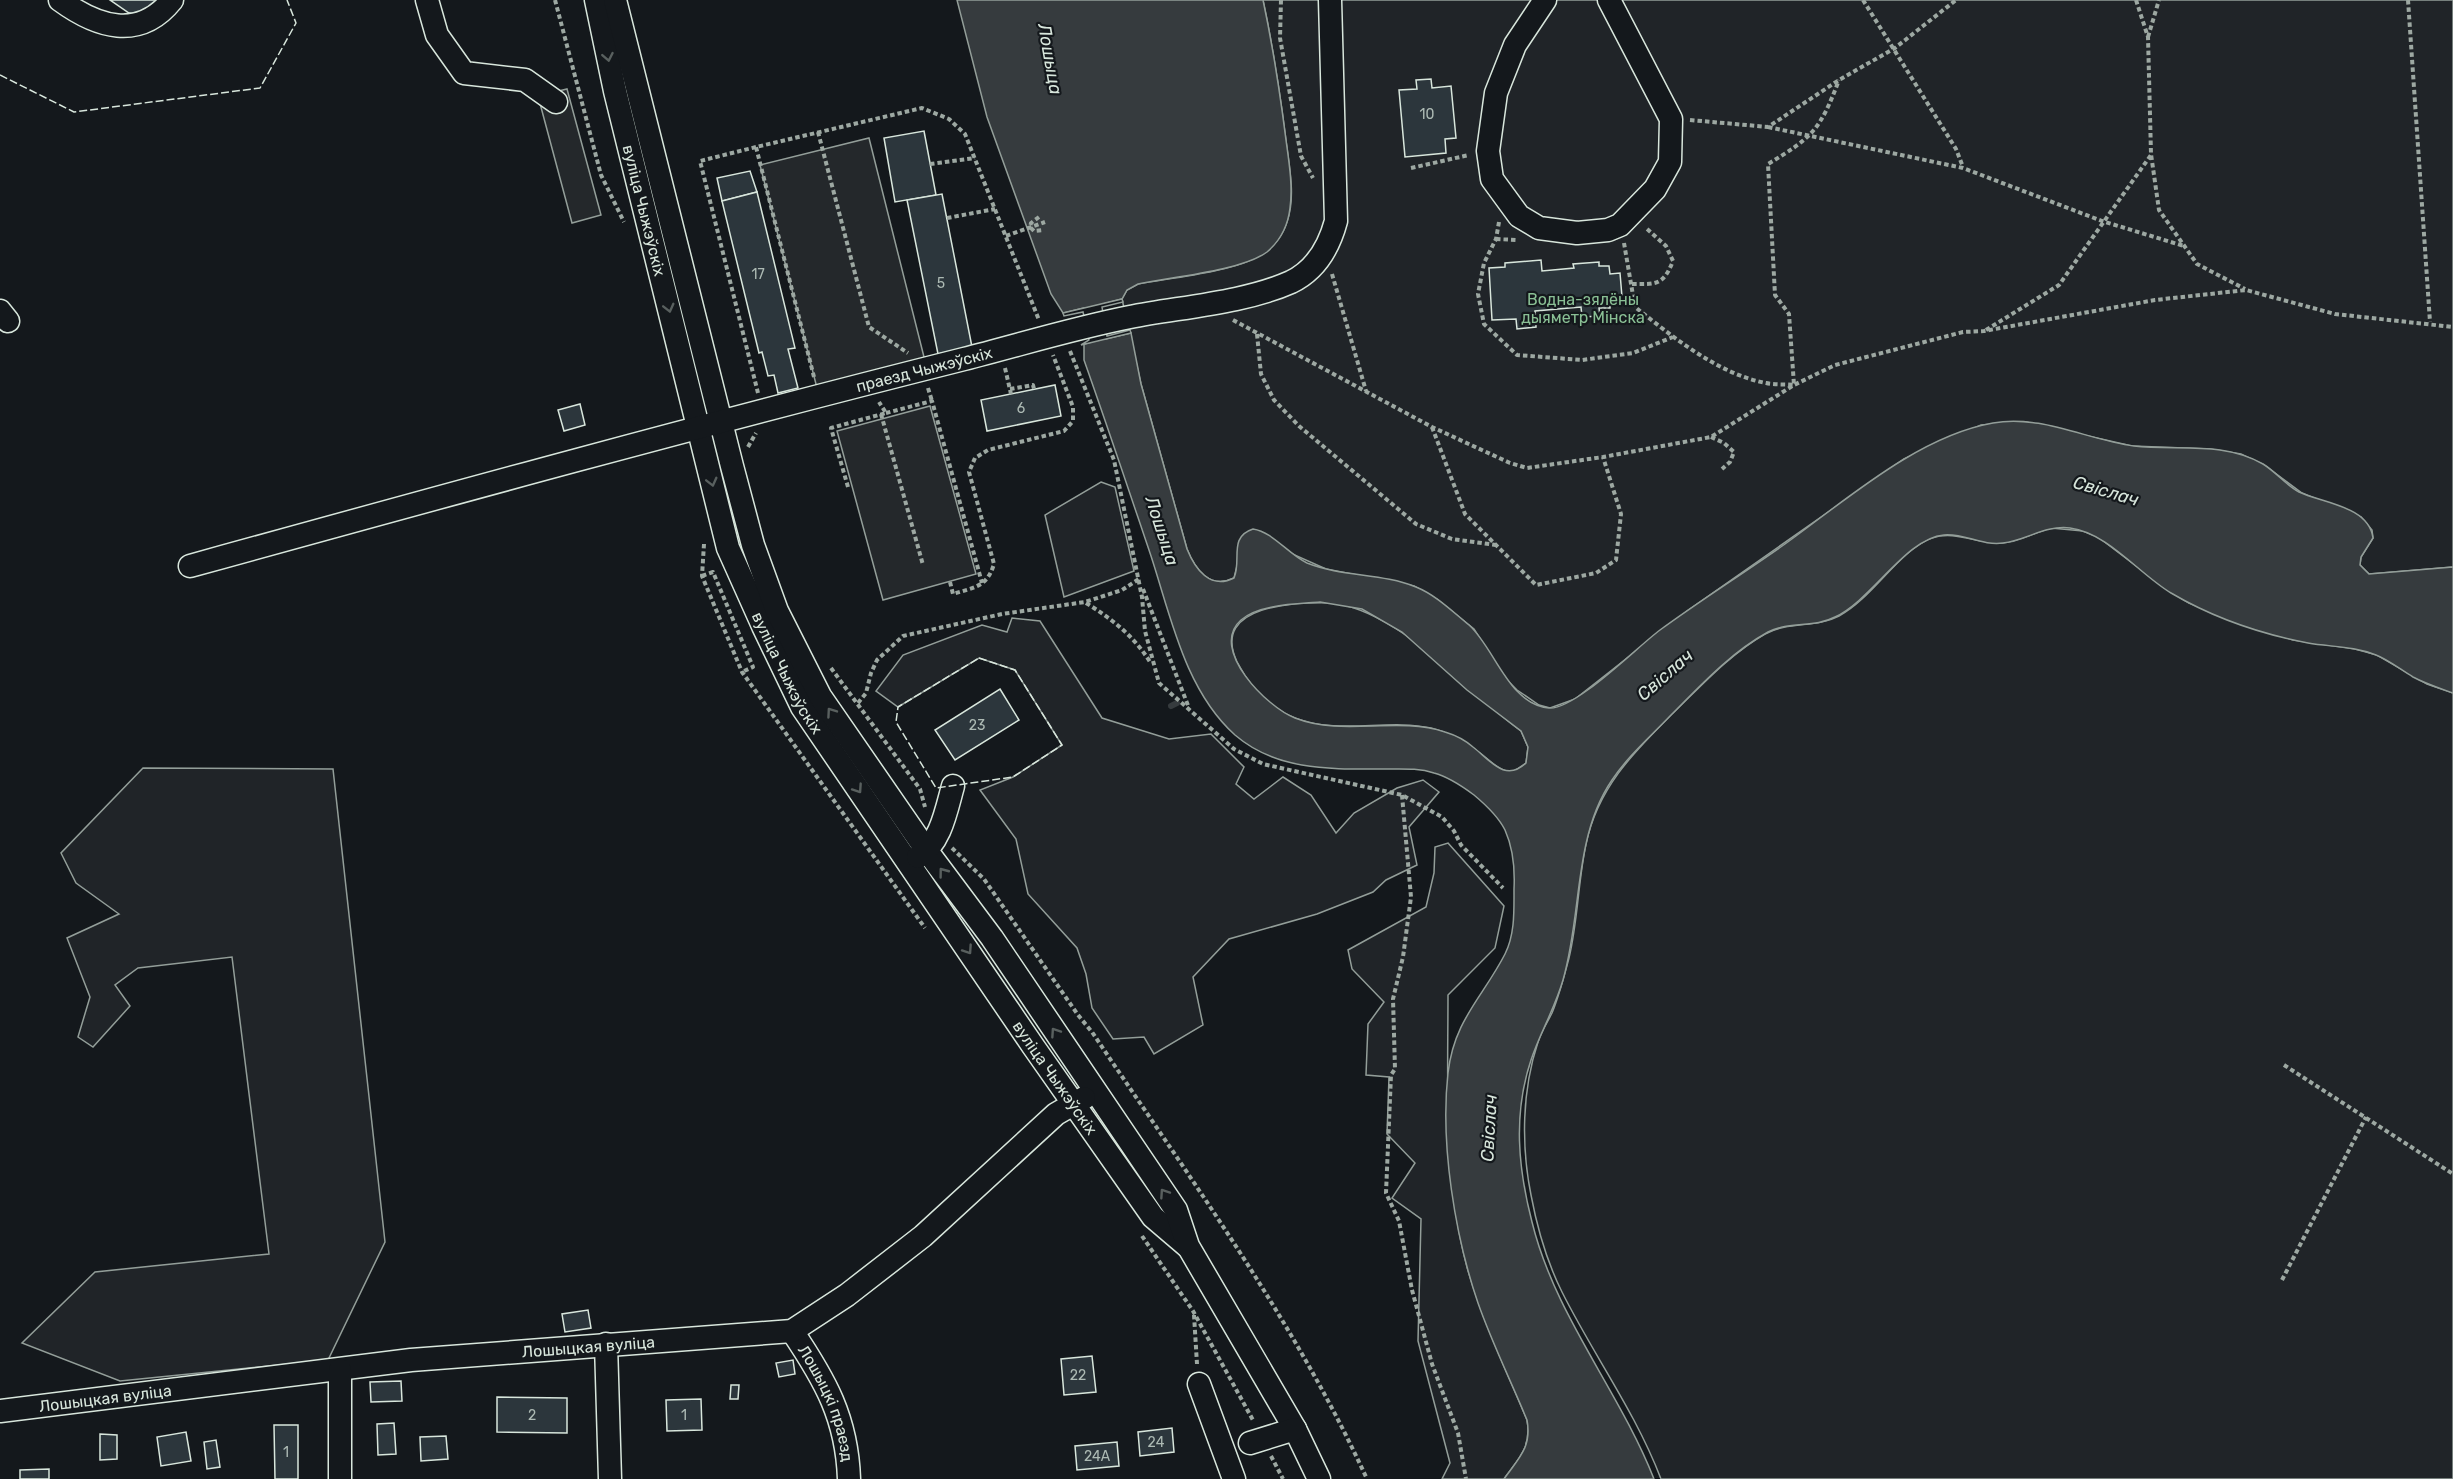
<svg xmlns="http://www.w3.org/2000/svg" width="2453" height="1479" font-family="Rubik,sans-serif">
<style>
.green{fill:#202428;stroke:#939e99;stroke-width:1.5}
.parking{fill:#24282b;stroke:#939e99;stroke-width:1.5}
.water{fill:#363b3e;stroke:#939e99;stroke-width:1.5;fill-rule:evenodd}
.pier{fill:#14181c;stroke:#939e99;stroke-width:1.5}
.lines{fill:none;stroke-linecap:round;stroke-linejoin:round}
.stream{stroke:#363b3e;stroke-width:6}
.building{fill:#2c363c;stroke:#d8e6dc;stroke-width:1.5}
.minor-casing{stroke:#d8e6dc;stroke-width:25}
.path{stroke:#9da8a2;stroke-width:4;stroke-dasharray:4.5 3;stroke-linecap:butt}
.minor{stroke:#14181c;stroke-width:22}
.fence{stroke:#d8e6dc;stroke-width:1.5;stroke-dasharray:8 3;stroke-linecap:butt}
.oneway{stroke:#59605f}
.labels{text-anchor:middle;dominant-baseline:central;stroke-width:4.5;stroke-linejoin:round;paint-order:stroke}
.number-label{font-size:14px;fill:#adbab4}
.street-label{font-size:16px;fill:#d8e6dc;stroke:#14181c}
.park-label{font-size:16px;fill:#8ac095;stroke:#14181c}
.water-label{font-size:18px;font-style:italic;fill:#d8e6dc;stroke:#14181c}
</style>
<rect width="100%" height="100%" fill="#14181c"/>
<g class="green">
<path d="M1263 0H2453V567L2369 574 2360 565 2361 557 2373 538 2372 530 2361 517 2302 493 2264 465 2241 454 2210 449 2132 446 2026 422 1981 425 1904 459 1687 611 1575 699 1550 708 1539 705 1517 690 1505 678 1474 629 1437 599 1414 586 1326 569 1288 552 1238 562 1234 578C1210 590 1195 569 1187 549L1141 384 1122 299 1127 290 1138 284C1170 278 1228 272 1255 258 1270 251 1282 238 1287 222 1296 196 1289 166 1286 140 1280 93 1273 47 1263 0Z"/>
<path d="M1101 482 1115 487 1134 571 1064 597 1045 515Z"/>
<path d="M2051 528 2083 531 2098 537 2169 591 2189 603 2235 622 2293 640 2355 649 2377 655 2427 684 2453 693V1479H1661C1635 1411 1594 1356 1562 1292 1547 1262 1537 1227 1531 1195 1521 1145 1522 1090 1538 1042 1541 1032 1547 1023 1552 1013 1559 996 1564 977 1569 958 1578 921 1578 881 1586 844 1598 787 1634 752 1673 713 1702 685 1730 654 1765 634 1789 621 1816 628 1839 616 1873 598 1900 549 1932 538 1955 530 1978 544 2002 543 2018 543 2035 532 2051 528Z"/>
<path d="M1334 603C1406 615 1463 689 1521 731L1528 747 1526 763 1514 771H1506C1495 767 1489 760 1480 753 1466 743 1449 732 1431 728 1380 717 1322 741 1275 707 1259 696 1246 679 1237 662 1210 604 1297 602 1334 603Z"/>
<path d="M1012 618 1040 621 1102 718 1169 739 1211 734 1244 767 1236 784 1254 799 1283 777 1311 795 1336 833 1354 813 1397 788 1423 780 1439 792 1409 827 1417 865 1386 880 1373 892 1317 914 1229 939 1193 977 1203 1025 1154 1054 1144 1037 1113 1039 1092 1008 1086 974 1077 948 1028 894 1016 839 980 790 1013 777 1062 745 1015 670 979 658 898 707 876 691 903 655 982 625 1007 632Z"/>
<path d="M143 768 333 769 385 1242 328 1360 120 1381 22 1343 95 1272 269 1254 232 957 138 968 115 985 130 1006 93 1047 78 1037 90 997 67 938 119 914 76 883 61 853Z"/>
<path d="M1448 843 1504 906 1495 948 1448 995C1448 1086 1443 1178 1467 1267 1482 1320 1506 1369 1527 1420 1532 1447 1519 1458 1504 1479H1442L1450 1463 1418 1341 1421 1219 1392 1198 1415 1163 1387 1134 1389 1077 1366 1075 1368 1024 1384 1002 1352 969 1348 950 1426 907 1434 873 1435 847Z"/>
</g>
<g class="parking">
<path d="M567 89 601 215 572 223 538 96Z"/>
<path d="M869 138 925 361 817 388 760 165Z"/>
<path d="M930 406 976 574 883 600 837 431Z"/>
</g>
<path class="water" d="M957 0H1263C1273 47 1280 93 1286 140 1289 162 1293 186 1290 208 1288 225 1280 241 1267 252 1241 271 1171 277 1138 284L1127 290 1122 299 1099 305 1105 339 1131 333 1141 384 1187 549C1195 569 1210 590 1234 578 1242 560 1228 537 1253 529 1273 532 1288 554 1307 563 1342 577 1382 573 1416 587 1436 595 1453 612 1469 625 1495 648 1508 704 1549 708 1575 710 1637 647 1660 630 1701 600 1744 573 1785 544 1845 501 1918 436 1993 423 2040 414 2088 440 2134 446 2177 451 2223 441 2263 464 2276 472 2286 485 2299 492 2322 503 2369 506 2373 538L2361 557 2360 565 2369 574 2453 567V693C2439 688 2426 684 2413 677 2401 670 2389 660 2376 655 2354 646 2331 647 2308 643 2261 634 2212 617 2171 593 2138 573 2108 533 2070 528 2045 525 2027 540 2003 543 1982 546 1964 533 1944 535 1906 538 1872 600 1835 617 1814 628 1790 621 1768 632 1730 653 1700 686 1670 716 1650 737 1628 756 1612 780 1599 799 1591 821 1586 844 1576 889 1576 935 1563 980 1555 1008 1540 1033 1531 1060 1513 1114 1518 1168 1532 1222 1555 1316 1619 1390 1654 1479H1504C1519 1458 1532 1447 1527 1420 1511 1381 1492 1343 1478 1303 1455 1236 1440 1144 1448 1073 1454 1020 1483 997 1505 954 1515 934 1514 911 1514 889 1515 869 1513 848 1505 830 1498 816 1486 805 1474 795 1462 786 1449 777 1434 773 1419 768 1403 769 1387 769 1334 769 1278 772 1235 735 1185 690 1171 617 1151 556 1129 491 1107 425 1084 360V344L1092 342 1084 308 1063 313 1051 294 987 117ZM1320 602 1362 609 1402 632 1467 690 1521 731 1528 747 1526 763C1505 783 1490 760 1473 747 1465 740 1455 735 1445 732 1396 716 1344 737 1295 718 1268 708 1208 649 1241 620 1259 604 1297 604 1320 602Z"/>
<path class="pier" d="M1122 299 1123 302 1102 307 1107 336 1130 330 1131 333 1081 345 1089 340 1083 312 1064 316 1063 313Z"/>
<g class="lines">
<path class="stream" d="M1171 706 1177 703"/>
</g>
<g class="building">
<path d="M110 0H164L143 17 129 13Z"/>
<path d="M1431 79 1432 88 1451 86 1456 138 1445 139 1446 153 1405 157 1399 90 1417 89 1416 80Z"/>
<path d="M924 131 936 195 895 202 884 138Z"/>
<path d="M750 171 757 192 722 201 717 178Z"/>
<path d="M757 192 795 348 788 349 798 388 778 393 774 375 768 376 762 352 759 353 722 201Z"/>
<path d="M942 194 972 347 938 354 907 200Z"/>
<path d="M1541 260 1542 271 1574 268 1573 264 1599 262V266H1609L1610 274 1620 273 1622 297 1610 298V308H1599L1600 316 1582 317 1581 307 1535 311 1536 327 1517 329 1516 319 1492 320 1489 268 1505 267V263Z"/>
<path d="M1055 385 1061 416 987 431 981 400Z"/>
<path d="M580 404 585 425 564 431 558 410Z"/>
<path d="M1000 689 1019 720 955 760 935 730Z"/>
<path d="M588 1310 591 1328 565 1332 562 1314Z"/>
<path d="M1092 1356 1096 1392 1064 1395 1061 1359Z"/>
<path d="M793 1360 795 1374 779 1377 776 1363Z"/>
<path d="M401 1381 402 1401 371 1402 370 1382Z"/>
<path d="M731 1385H739L738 1399H730Z"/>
<path d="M497 1397 567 1398V1433L497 1432Z"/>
<path d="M701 1399 702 1430 667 1431 666 1400Z"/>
<path d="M394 1423 396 1454 378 1455 377 1424Z"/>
<path d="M274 1425H298V1479H275Z"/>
<path d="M1172 1428 1174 1452 1140 1456 1138 1432Z"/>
<path d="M186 1432 191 1461 161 1466 157 1437Z"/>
<path d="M100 1434 117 1435V1459L100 1460Z"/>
<path d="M446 1436 448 1459 421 1461 420 1437Z"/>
<path d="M216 1440 220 1467 207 1469 204 1442Z"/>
<path d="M1117 1442 1119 1466 1077 1470 1075 1446Z"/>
<path d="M49 1469V1479H20V1470Z"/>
</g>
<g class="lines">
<defs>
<g id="minor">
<path d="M60 0C97 27 139 41 172 0"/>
<path d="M427 0 437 35 464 73 525 80 556 102"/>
<path id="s1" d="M596 0 615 91 728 548 763 626 802 707 1033 1046 1153 1217 1187 1246"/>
<path d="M615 0 732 466 753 545 777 611 820 696 927 851 992 938 1176 1210 1188 1246 1295 1429 1319 1479"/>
<path d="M1545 0 1515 45 1496 93 1488 151 1492 179 1519 216 1539 228 1577 233 1608 230 1620 225 1655 189 1670 162 1671 119 1609 0"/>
<path d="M0 311 8 321"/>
<path id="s2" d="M190 566C447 495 705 424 964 359 1019 345 1074 328 1130 317 1180 307 1244 303 1291 282 1316 270 1329 247 1336 221L1330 0"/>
<path d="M918 857C941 842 946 811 953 786"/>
<path id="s3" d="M792 1331C825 1380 847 1418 849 1479"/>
<path d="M606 1344 610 1479"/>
<path d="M1199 1384 1234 1479"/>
<path id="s4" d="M0 1411 411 1360 792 1331 847 1295 923 1236 1056 1114 1084 1098"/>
<path d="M1250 1443 1295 1429"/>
<path d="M340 1479V1370"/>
</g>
</defs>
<use href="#minor" class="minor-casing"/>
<g class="path">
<path d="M555 0 601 175 624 222"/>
<path d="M1281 0 1280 38 1301 156 1313 178"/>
<path d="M1863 0 1956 149 1963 167"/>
<path d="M2136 0 2148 37 2151 154 2159 210 2197 264 2245 289"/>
<path d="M2408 0 2430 322"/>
<path d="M2148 37 2159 0"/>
<path d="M1690 120 1768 127 1839 80 1895 48 1956 0"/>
<path d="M1768 127 1963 168 2102 221 2184 246"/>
<path d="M818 132 869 327 908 353"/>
<path d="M756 147 700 161 758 393"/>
<path d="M930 164 975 158"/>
<path d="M1411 168 1469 155"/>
<path d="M1039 217 1031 223 1030 227 1034 231 1044 230"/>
<path d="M947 218 995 209"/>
<path d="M1499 222 1496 239 1484 263 1478 294 1484 324 1517 355 1582 360 1633 353 1673 337"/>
<path d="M1006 236 1045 222"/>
<path d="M1496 239 1516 240"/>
<path d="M1624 243 1635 307C1673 337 1718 374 1766 383 1775 385 1785 384 1794 385L1789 314 1775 295 1768 164C1813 137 1820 130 1839 80"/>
<path d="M1332 274 1366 391"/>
<path d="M1632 284C1656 284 1663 286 1673 261L1666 246 1645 227"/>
<path d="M1233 320 1432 427 1510 463 1527 468 1603 457 1711 437 1794 385 1835 365 1963 332 1984 331 2155 300 2246 290 2335 314 2453 327"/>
<path d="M1986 330 2059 285 2151 155"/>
<path d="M1257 334 1261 374 1274 400 1299 426 1416 524 1452 539 1496 545"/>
<path d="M1070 351 1114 460 1142 597 1145 631 1159 683 1234 749 1263 764 1402 795 1442 817 1454 831 1461 845 1503 888"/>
<path d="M1005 368 1011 394"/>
<path d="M814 377 756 147 922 108 949 119 965 134 1039 320"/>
<path d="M928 388 932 401"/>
<path d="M1010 389 1033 385 1034 389"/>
<path d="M886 413 932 401 982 583"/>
<path d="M881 414 923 565"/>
<path d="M1432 427 1465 514 1536 585 1596 573 1616 560 1621 514 1603 457"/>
<path d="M1711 437 1724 443 1734 452 1730 462 1722 469"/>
<path d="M748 447 756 433"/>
<path d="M848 487 831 428 886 413 879 402"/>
<path d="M704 544 702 576 742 672 925 928"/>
<path d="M702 576 713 572 753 667 742 672"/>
<path d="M950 582 953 594C975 587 987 587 994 564L969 472 975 458 988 450 1064 431 1073 421V407L1053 355"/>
<path d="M1143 589 1189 708"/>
<path d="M1086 603C1112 619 1134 636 1150 662"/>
<path d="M831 668 920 789 925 807"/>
<path d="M858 703 866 693 871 673 877 660 903 636 1002 614 1085 602 1122 590 1139 579"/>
<path d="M1402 795 1411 897 1403 957 1393 999 1395 1069 1391 1075 1386 1193 1399 1221 1412 1290 1432 1364 1458 1433 1466 1479"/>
<path d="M952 848 984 879 1078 1015 1092 1032C1189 1177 1294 1320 1367 1479"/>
<path d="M2284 1065 2453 1174"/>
<path d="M1142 1236 1193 1311 1254 1422"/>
<path d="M2282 1280 2366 1117"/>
<path d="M1194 1315 1197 1364"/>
<path d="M1271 1456 1283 1479"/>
</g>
<use href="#minor" class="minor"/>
<g class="fence">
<path d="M0 75 74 112 260 88 296 23 287 0"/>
<path d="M979 658 1015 670 1062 745 1013 777 936 788 896 722 898 707Z"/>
</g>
</g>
<defs><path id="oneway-chevron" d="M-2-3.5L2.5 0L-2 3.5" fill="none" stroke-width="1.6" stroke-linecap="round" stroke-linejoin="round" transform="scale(1.5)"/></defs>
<g class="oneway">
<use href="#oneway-chevron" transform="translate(608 57) rotate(79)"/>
<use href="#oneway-chevron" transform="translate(669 308) rotate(76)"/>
<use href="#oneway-chevron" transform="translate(712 482) rotate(76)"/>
<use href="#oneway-chevron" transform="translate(831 712) rotate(-125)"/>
<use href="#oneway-chevron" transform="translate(858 789) rotate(56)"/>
<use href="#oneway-chevron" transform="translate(943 872) rotate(-127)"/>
<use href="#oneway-chevron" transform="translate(968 950) rotate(56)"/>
<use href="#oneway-chevron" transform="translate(1055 1032) rotate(-124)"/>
<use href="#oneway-chevron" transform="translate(1164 1193) rotate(-124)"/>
</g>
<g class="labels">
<g class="number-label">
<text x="1427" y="114">10</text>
<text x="758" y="274">17</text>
<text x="941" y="283">5</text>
<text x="1021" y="408">6</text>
<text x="977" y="725">23</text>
<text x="1078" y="1375">22</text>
<text x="532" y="1415">2</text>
<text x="684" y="1415">1</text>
<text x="1156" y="1442">24</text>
<text x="286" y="1452">1</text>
<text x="1097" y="1456">24А</text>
</g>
<g class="street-label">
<text stroke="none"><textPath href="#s1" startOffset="216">вуліца Чыжэўскіх</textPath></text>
<text stroke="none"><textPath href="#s2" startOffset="760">праезд Чыжэўскіх</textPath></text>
<text stroke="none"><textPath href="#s1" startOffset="702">вуліца Чыжэўскіх</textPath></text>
<text stroke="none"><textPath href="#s1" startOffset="1188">вуліца Чыжэўскіх</textPath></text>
<text stroke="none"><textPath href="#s4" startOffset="592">Лошыцкая вуліца</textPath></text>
<text stroke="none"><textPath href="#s4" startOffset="106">Лошыцкая вуліца</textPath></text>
<text stroke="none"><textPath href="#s3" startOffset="81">Лошыцкі праезд</textPath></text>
</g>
<g class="park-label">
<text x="1583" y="299">Водна-зялёны<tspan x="1583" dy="18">дыяметр Мінска</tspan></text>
</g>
<g class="water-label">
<text transform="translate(1050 59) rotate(80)">Лошыца</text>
<text transform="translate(2106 491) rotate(16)">Свіслач</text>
<text transform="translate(1162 531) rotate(72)">Лошыца</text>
<text transform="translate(1665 675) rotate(-41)">Свіслач</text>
<text transform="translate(1489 1128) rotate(-87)">Свіслач</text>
</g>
</g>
</svg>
